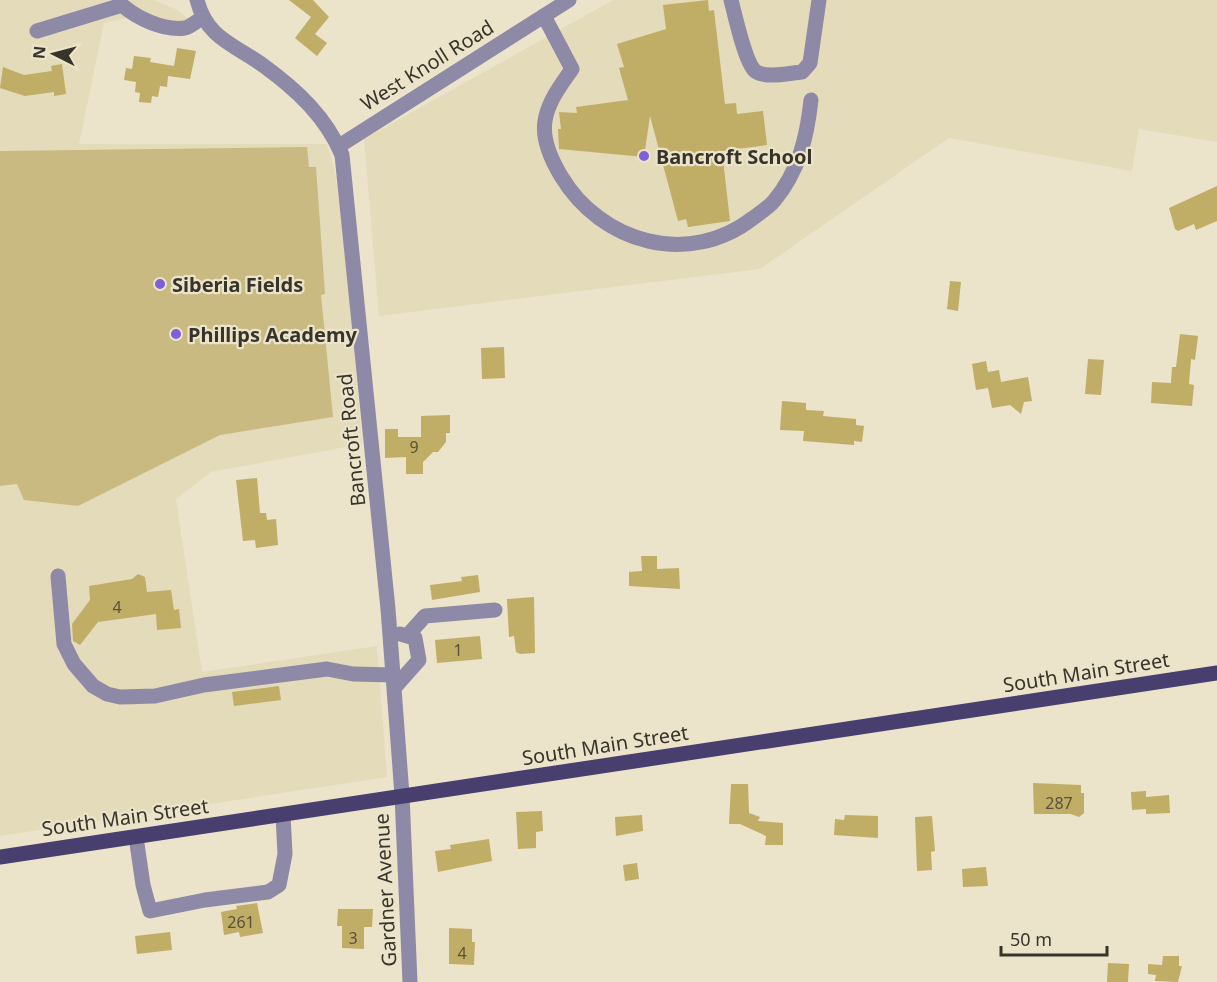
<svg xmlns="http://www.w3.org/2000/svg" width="1217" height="982" font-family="'Noto Sans',sans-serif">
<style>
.built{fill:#e4dbba}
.green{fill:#c9ba81}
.building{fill:#c0ad66}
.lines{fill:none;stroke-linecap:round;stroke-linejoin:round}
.minor{stroke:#8d89a6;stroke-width:15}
.major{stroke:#483f6f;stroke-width:15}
.poi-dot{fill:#7f5fda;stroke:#ebe4cb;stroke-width:2}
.labels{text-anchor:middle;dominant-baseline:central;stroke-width:4.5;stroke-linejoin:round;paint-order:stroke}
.number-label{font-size:16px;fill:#595239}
.street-label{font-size:20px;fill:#37342a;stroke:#ebe4cb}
.poi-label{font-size:20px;font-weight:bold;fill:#37342a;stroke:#ebe4cb;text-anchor:start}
</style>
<rect width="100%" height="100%" fill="#ebe4cb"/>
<g class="built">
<path d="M0 0H153L178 10 192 23 132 17 104 23 79 144H327L334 167 343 224 362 444 211 472 176 499 202 672 377 646 387 777 0 836Z"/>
<path d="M613 0H1217V142L1139 129 1132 171 949 138 760 269 379 316 364 139Z"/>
</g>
<path class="green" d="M307 147 309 167H316L325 294 321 295 333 417 220 435 78 506 24 500 17 484 0 486V151Z"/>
<g class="building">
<path d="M289 0H313L329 17 315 34 327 43 317 56 295 38 311 17Z"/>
<path d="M708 0 709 11 714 10 725 104 736 103 737 114 763 111 767 145 722 151 730 221 688 227 686 219 678 221 650 116 644 157 559 149 558 129H561L559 112 577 113 576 107 628 100 619 68 624 67 617 44 666 29 663 5Z"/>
<path d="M177 48 196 51 190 79 168 76 167 87 160 86 158 97 152 96 151 103 139 102 140 93 135 92 136 82 124 80 126 68 132 69 134 56 151 58 150 62 174 66Z"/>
<path d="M62 64 66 94 54 96V92L25 96 0 88 3 67 24 75 52 71 51 66Z"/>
<path d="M1217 186V221L1196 230 1194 224 1178 231 1175 229 1169 208Z"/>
<path d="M950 281 961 282 958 311 947 309Z"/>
<path d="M1180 334 1198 336 1195 360 1191 359 1189 384 1194 385 1192 406 1151 403 1152 382 1171 383 1172 367H1176Z"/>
<path d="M504 347 505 378 482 379 481 348Z"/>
<path d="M1088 359 1104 360 1101 395 1085 394Z"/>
<path d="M986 361 988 372 999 370 1001 382 1028 377 1032 401 1024 402 1021 414 1010 405 992 408 988 388 976 390 972 364Z"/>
<path d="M782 401 806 403V410L824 411 823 416 856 419V425L864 426 862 442 854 441V445L803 441 804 431 780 430Z"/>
<path d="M450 415V433H446V442L438 452H433L423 462V474H406V457L385 458V429H398V437H421V416Z"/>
<path d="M257 478 260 513H266L267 520 276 519 278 545 256 548 255 540 243 541 236 480Z"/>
<path d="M641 556H657V569L679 568 680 589 629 586V572L642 571Z"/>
<path d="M138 574 145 577 147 592 171 590 174 610 179 609 181 628 157 630 156 614 98 622 80 645 73 641 72 624 90 600 89 586 132 579Z"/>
<path d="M478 575 480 592 432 600 430 585 462 581 461 577Z"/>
<path d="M534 597 535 653 520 654 516 652 514 636 509 637 507 599Z"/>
<path d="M480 636 482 659 437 663 435 640Z"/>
<path d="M279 686 281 700 234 706 232 692Z"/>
<path d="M1033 783 1081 785V793H1084V813L1079 817 1071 814H1034Z"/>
<path d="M731 784H748L749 813 760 817 758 821 783 823V845H765L766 836 740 824H729Z"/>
<path d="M1146 791V797L1169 795 1170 813 1146 814V809L1132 810 1131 792Z"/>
<path d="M542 811 543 831 536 832V848L518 849 516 812Z"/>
<path d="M642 815 643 831 616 836 615 817Z"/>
<path d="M845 815 878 816V838L834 835 835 819 844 820Z"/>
<path d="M932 816 935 851 931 852 932 870 917 871 915 817Z"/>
<path d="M489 839 492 861 438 872 435 851 451 849 450 845Z"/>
<path d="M637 863 639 879 625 881 623 865Z"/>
<path d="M986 867 988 886 963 887 962 869Z"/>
<path d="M257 903 263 933 240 937 239 932 224 935 221 912 237 909 236 906Z"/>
<path d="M338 909H373L372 927H364V949L342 948V926H337Z"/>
<path d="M449 928 472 929V942H475L474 965 449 964Z"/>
<path d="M170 932 172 950 137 954 135 936Z"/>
<path d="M1163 956H1179V966H1182L1178 982 1155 981 1156 975 1148 974V964L1162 965Z"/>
<path d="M1108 963 1129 964 1128 982H1107Z"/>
</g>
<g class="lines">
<g class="minor">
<path d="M197 0C207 39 234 44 264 66 297 90 326 117 342 155L388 609 402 795 410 982"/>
<path d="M731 0C735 15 745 62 755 71 766 79 789 73 802 72L810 63 819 0"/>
<path d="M544 16 572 69C561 85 548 101 545 121 542 139 552 161 561 176 601 243 689 268 753 218 760 213 769 207 774 201 799 171 807 137 811 100"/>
<path d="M37 31 122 5C137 18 163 31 185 28 190 27 197 21 202 18"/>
<path d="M339 146 569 0"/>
<path d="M58 576 64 644 74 664 93 686 107 694 120 697 155 696 204 685 327 669 353 674 393 675"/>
<path d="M407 636 425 616 495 610"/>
<path d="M395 687 419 660 415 638 400 634"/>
<path d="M136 837 143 885 150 911 205 900 268 892 279 885 285 854 283 815"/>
</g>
<path class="major" d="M0 857 1217 673"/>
</g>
<g class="poi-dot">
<circle cx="644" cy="156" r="6"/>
<circle cx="160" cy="284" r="6"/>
<circle cx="176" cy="334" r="6"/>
</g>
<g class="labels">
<g class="number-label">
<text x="414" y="447">9</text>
<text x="117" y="607">4</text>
<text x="458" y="650">1</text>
<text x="1059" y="803">287</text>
<text x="241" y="922">261</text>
<text x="353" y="938">3</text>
<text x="462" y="953">4</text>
</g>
<g class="street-label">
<text transform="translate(427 65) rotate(-32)">West Knoll Road</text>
<text transform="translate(351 440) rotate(-96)">Bancroft Road</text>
<text transform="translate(1086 672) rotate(-9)">South Main Street</text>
<text transform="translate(605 745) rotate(-9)">South Main Street</text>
<text transform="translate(125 817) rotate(-8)">South Main Street</text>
<text transform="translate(385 890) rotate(-93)">Gardner Avenue</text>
</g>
<g class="poi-label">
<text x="656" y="156">Bancroft School</text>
<text x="172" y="284">Siberia Fields</text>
<text x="188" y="334">Phillips Academy</text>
</g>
</g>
<g transform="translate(54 54) rotate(276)" stroke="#ebe4cb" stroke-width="4.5" paint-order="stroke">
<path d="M0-4.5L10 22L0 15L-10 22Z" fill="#37342a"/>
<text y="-9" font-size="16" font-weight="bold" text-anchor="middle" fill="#37342a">N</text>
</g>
<path d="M1001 946v9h106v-9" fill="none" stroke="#37342a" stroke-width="3"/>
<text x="1010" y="946" font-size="18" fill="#37342a" stroke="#ebe4cb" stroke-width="4.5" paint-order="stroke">50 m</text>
</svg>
